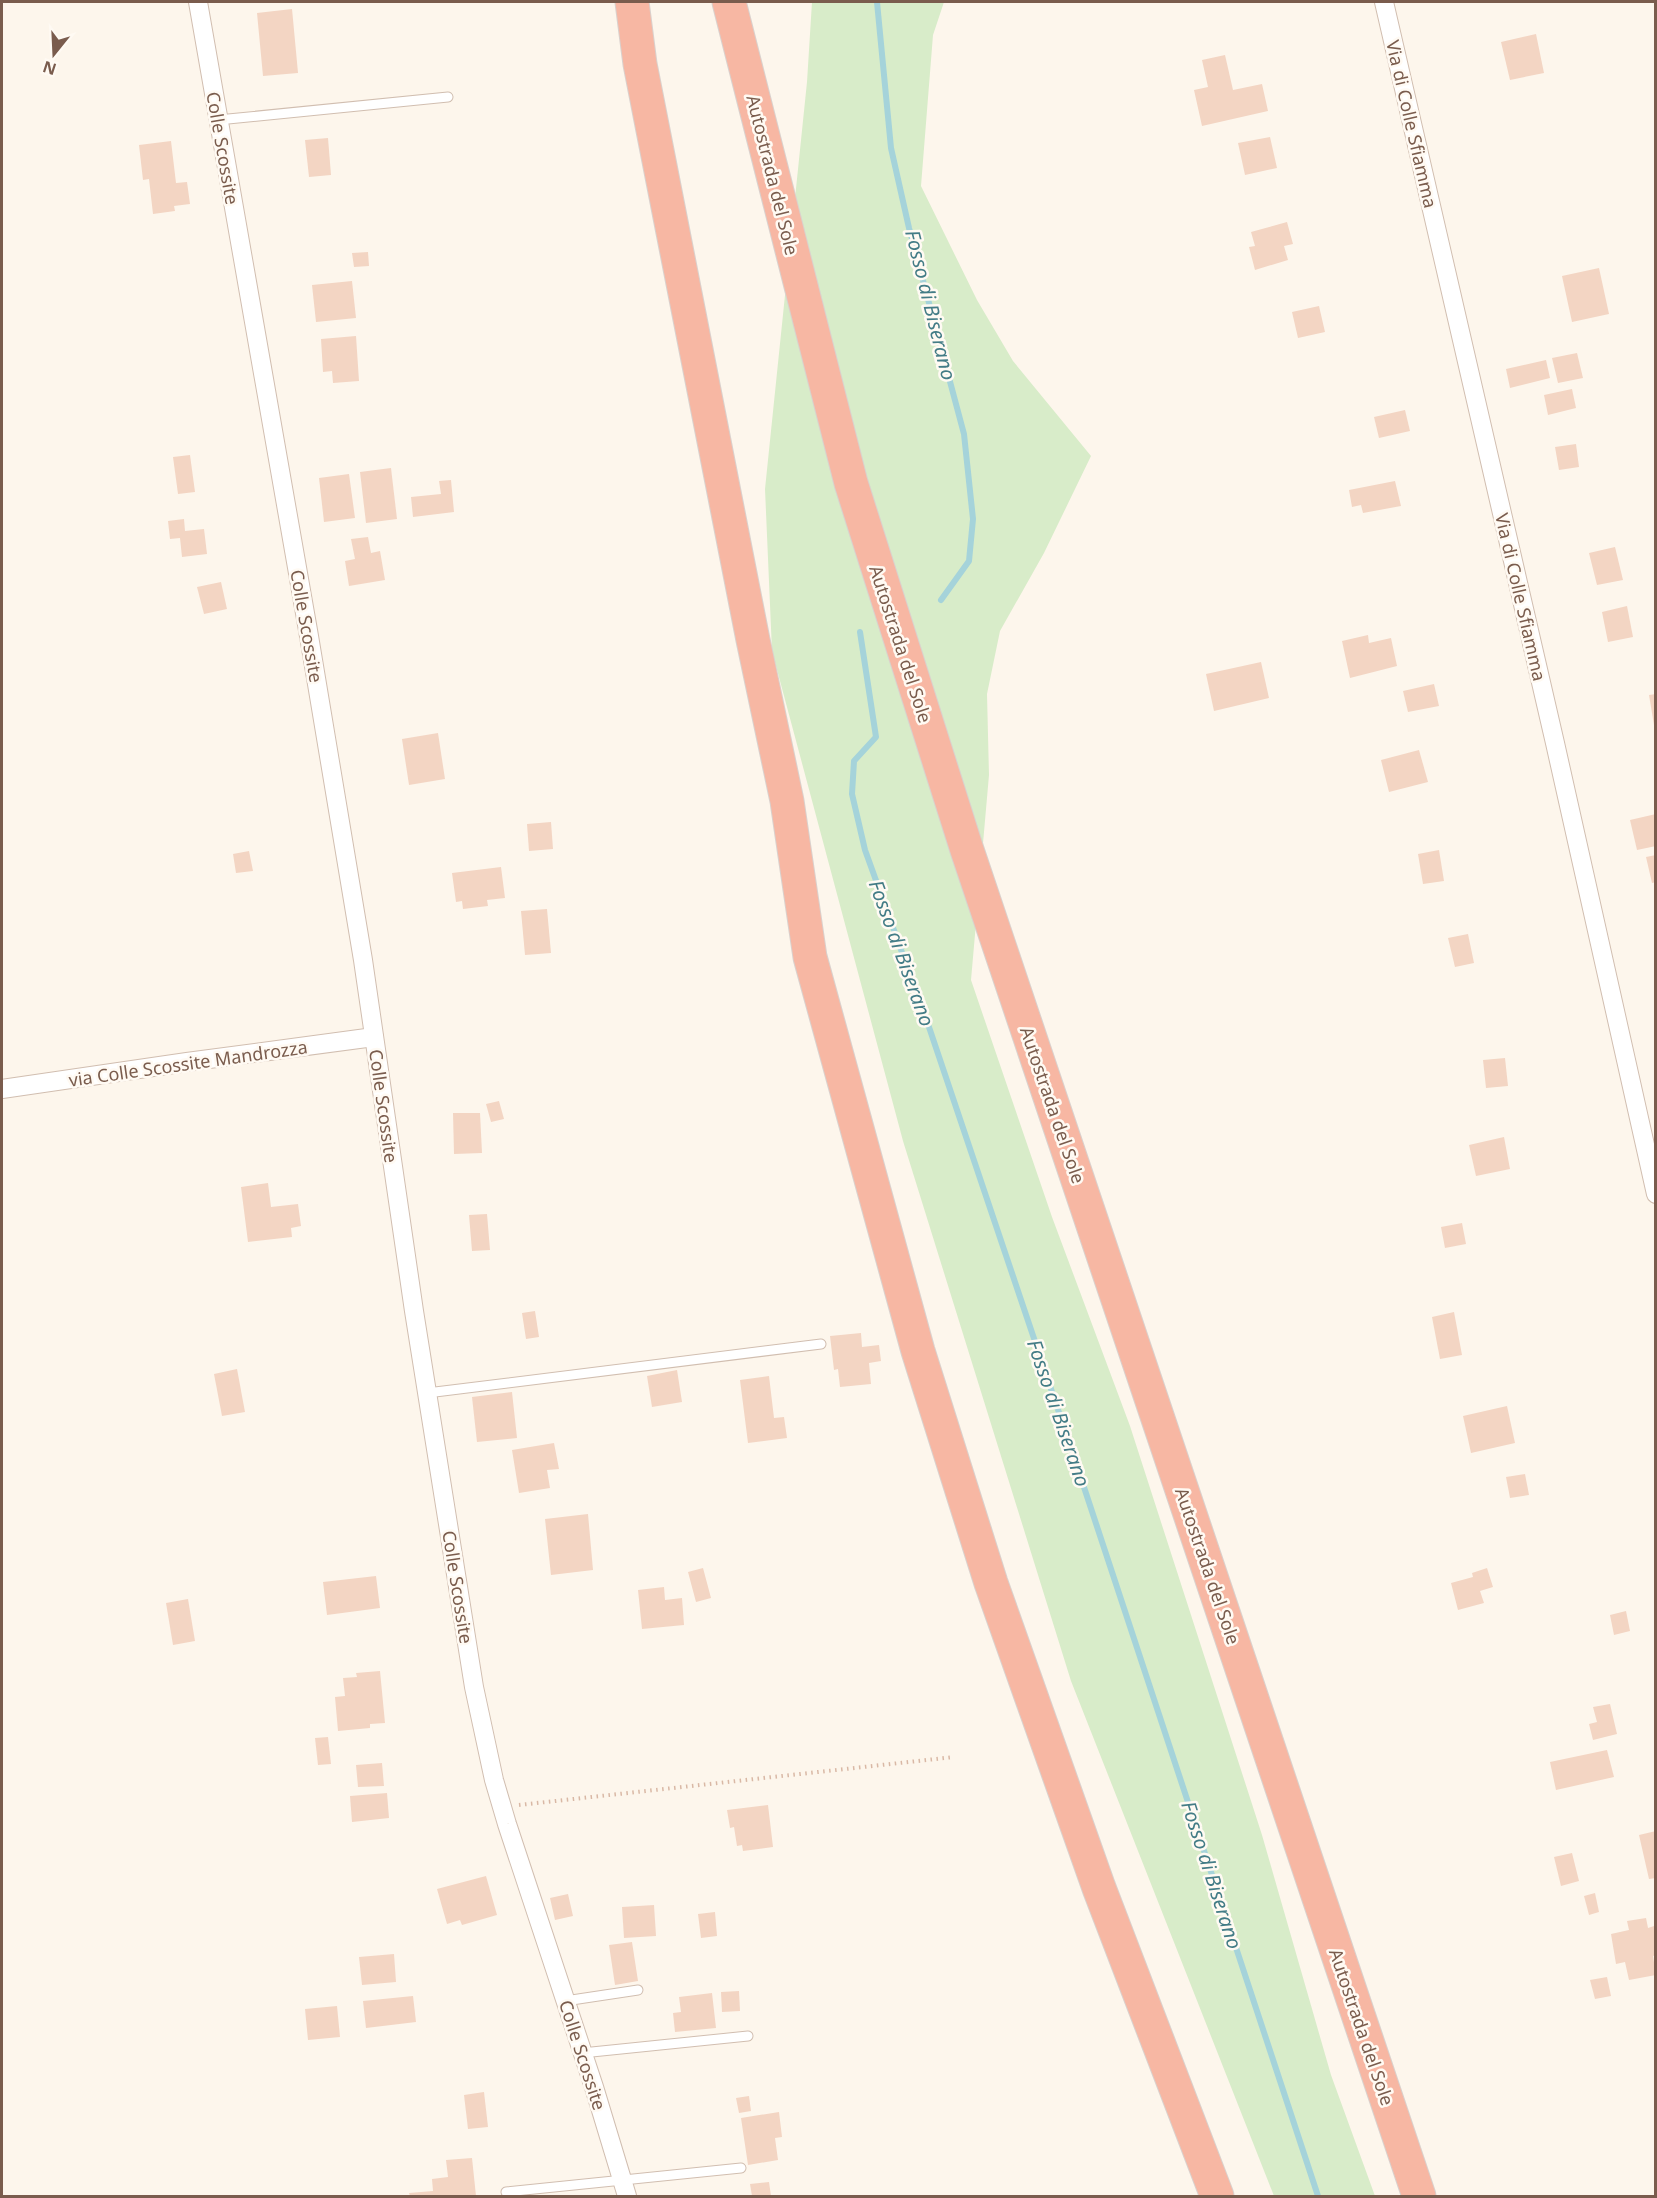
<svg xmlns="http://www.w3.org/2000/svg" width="1657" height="2198" font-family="'Noto Sans',sans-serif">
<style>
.green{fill:#d8ecc9}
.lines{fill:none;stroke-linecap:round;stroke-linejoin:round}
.stream{stroke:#a5d3da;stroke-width:6}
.building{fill:#f3d5c3}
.service-casing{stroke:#d1beb0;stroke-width:11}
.minor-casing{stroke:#d1beb0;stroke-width:20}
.motorway-casing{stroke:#dad1cd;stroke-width:35}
.path{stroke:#d9b8a5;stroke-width:4;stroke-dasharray:1.5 4.5;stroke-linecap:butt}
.service{stroke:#fff;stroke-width:9}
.minor{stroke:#fff;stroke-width:18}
.motorway{stroke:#f7b7a3;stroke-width:33}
.labels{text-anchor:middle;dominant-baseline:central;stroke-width:5;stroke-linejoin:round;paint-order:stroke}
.street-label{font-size:18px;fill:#7a5c4d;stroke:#fffaf3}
.water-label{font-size:20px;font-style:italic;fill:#437c86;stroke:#fffaf3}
</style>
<rect width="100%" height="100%" fill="#fdf6ec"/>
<path class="green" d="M812 2H944L933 35 921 186 977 300 1013 361 1091 456 1044 553 1000 631 987 694 989 775 971 980 1052 1217 1130 1426 1262 1835 1331 2075 1375 2196H1274L1071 1681 903 1141 772 651 765 489 807 82Z"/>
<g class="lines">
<g class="stream">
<path d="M877 2 891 148 909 228 964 434 973 519 969 561 941 600"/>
<path d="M860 632 876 737 854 761 852 794 865 850 930 1030 1077 1466 1318 2196"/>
</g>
</g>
<g class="building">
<path d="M292 9 298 73 263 76 257 13Z"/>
<path d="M1536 34 1544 73 1510 80 1501 42Z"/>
<path d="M1225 55 1233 90 1262 84 1268 111 1202 126 1194 90 1208 87 1202 60Z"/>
<path d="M1270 137 1277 168 1245 175 1238 143Z"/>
<path d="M328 138 331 175 309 177 305 140Z"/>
<path d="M171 141 176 183 187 182 190 204 174 206 175 211 153 214 149 179 143 180 139 145Z"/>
<path d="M1287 222 1293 244 1284 246 1288 260 1255 270 1249 247 1255 246 1251 232Z"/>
<path d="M368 252 369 266 354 267 352 253Z"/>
<path d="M1599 268 1609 314 1572 322 1562 276Z"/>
<path d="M352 281 356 318 316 322 312 285Z"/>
<path d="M1319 306 1325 332 1298 338 1292 312Z"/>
<path d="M356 336 359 381 333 383 332 371 323 372 321 339Z"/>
<path d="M1577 353 1583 378 1558 383 1552 358Z"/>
<path d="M1546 360 1550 378 1510 388 1506 369Z"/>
<path d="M1572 389 1576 408 1548 415 1544 395Z"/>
<path d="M1405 410 1410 431 1379 438 1374 417Z"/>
<path d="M1576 444 1579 467 1559 470 1555 447Z"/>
<path d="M190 455 195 492 178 494 173 457Z"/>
<path d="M391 468 397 519 366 523 360 472Z"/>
<path d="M349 474 355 518 324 522 319 478Z"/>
<path d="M451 480 454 512 413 517 411 497 441 494 439 481Z"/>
<path d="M1395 481 1401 506 1363 513 1361 505 1352 507 1349 490Z"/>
<path d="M184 519 185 531 204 529 207 554 182 557 180 538 170 539 168 521Z"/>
<path d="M368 537 371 553 380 551 385 580 349 586 345 561 355 559 351 539Z"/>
<path d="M1615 547 1623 580 1597 585 1589 553Z"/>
<path d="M221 582 227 609 204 614 197 587Z"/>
<path d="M1627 606 1633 637 1608 642 1602 612Z"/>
<path d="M1368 635 1369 643 1391 638 1397 666 1350 678 1342 641Z"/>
<path d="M1261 662 1269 698 1214 711 1206 674Z"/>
<path d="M1434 684 1439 706 1408 712 1403 691Z"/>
<path d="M1656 694V725H1654L1649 695Z"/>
<path d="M438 733 445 779 409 785 402 739Z"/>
<path d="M1419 750 1428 782 1389 792 1381 760Z"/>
<path d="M1656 814V846L1637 850 1630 820Z"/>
<path d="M551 822 553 849 529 851 527 824Z"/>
<path d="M1439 850 1444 881 1423 884 1418 854Z"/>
<path d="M249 851 253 871 236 873 233 854Z"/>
<path d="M1656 855V882L1652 883 1646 857Z"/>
<path d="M501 867 505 898 487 900 488 906 463 909 462 901 456 902 452 873Z"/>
<path d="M547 909 551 953 525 955 521 911Z"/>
<path d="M1468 934 1474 963 1455 967 1448 938Z"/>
<path d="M1505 1058 1508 1086 1486 1088 1483 1060Z"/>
<path d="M499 1101 504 1119 491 1122 486 1104Z"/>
<path d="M453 1113H480L482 1153 454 1154Z"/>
<path d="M1504 1137 1510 1169 1476 1176 1469 1145Z"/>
<path d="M268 1183 271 1207 298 1204 301 1226 291 1228 292 1237 248 1242 241 1187Z"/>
<path d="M487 1214 490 1250 472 1251 469 1215Z"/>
<path d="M1462 1223 1466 1244 1445 1248 1441 1227Z"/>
<path d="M535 1311 539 1337 526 1339 522 1313Z"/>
<path d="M1454 1312 1462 1355 1440 1359 1432 1317Z"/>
<path d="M861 1333 862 1347 879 1345 881 1361 869 1363 871 1384 840 1387 838 1369 834 1370 830 1336Z"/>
<path d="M237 1369 245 1412 222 1416 214 1374Z"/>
<path d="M677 1370 682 1402 652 1407 647 1376Z"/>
<path d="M769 1376 774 1418 784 1417 787 1438 748 1443 740 1380Z"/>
<path d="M512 1392 517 1438 477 1442 472 1397Z"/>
<path d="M1507 1406 1515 1443 1471 1453 1463 1416Z"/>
<path d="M554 1443 559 1469 547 1470 550 1488 519 1493 512 1450Z"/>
<path d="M1525 1474 1529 1495 1510 1498 1506 1477Z"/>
<path d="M588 1514 593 1570 551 1575 545 1519Z"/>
<path d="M703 1568 711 1598 696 1602 688 1572Z"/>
<path d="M1487 1568 1493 1587 1480 1591 1484 1603 1458 1610 1451 1583 1473 1577 1472 1573Z"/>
<path d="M376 1576 380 1608 327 1615 323 1582Z"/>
<path d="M664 1587 665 1600 682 1598 684 1625 642 1629 638 1590Z"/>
<path d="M188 1599 195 1641 173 1645 166 1603Z"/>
<path d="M1626 1611 1630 1631 1614 1635 1610 1615Z"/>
<path d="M380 1671 385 1723 370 1724V1728L338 1731 335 1697 345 1696 343 1678 357 1677 356 1673Z"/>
<path d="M1610 1704 1617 1734 1593 1740 1589 1724 1597 1722 1593 1707Z"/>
<path d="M328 1737 331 1764 318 1765 315 1738Z"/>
<path d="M1607 1750 1614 1777 1556 1790 1550 1762Z"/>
<path d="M382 1763 384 1786 358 1787 356 1765Z"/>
<path d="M387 1793 389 1818 352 1822 350 1796Z"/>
<path d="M768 1805 773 1847 743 1851 742 1845 737 1846 734 1827 730 1828 727 1810Z"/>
<path d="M1656 1831V1878L1649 1879 1639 1835Z"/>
<path d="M1572 1853 1579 1881 1561 1886 1554 1857Z"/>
<path d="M486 1876 497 1915 462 1925 460 1920 447 1924 437 1889Z"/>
<path d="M1595 1893 1599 1912 1589 1915 1584 1896Z"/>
<path d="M568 1894 573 1916 555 1920 550 1898Z"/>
<path d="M654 1905 656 1936 624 1938 622 1907Z"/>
<path d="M715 1912 717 1936 701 1938 698 1914Z"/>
<path d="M1646 1918 1648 1928 1654 1926 1656 1934V1955L1653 1956 1656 1975 1629 1980 1625 1962 1616 1964 1611 1934 1629 1930 1627 1921Z"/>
<path d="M632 1942 638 1981 615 1985 609 1945Z"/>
<path d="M394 1954 396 1982 362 1985 359 1957Z"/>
<path d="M1607 1977 1611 1996 1595 1999 1590 1980Z"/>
<path d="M739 1991 740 2011 722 2012 721 1992Z"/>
<path d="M712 1993 716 2028 675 2032 673 2013 681 2012 679 1997Z"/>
<path d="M413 1996 416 2022 366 2028 363 2001Z"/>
<path d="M337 2006 340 2037 308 2040 305 2009Z"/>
<path d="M484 2092 488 2127 468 2129 464 2095Z"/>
<path d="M749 2096 751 2111 739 2113 736 2098Z"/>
<path d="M779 2112 782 2137 775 2138 778 2160 748 2165 741 2118Z"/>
<path d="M472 2158 476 2196H410L409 2193 433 2191 432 2179 448 2177 446 2160Z"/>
<path d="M769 2182 771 2196H752L750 2184Z"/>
</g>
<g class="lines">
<defs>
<g id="service">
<path d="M218 120 448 97"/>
<path d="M427 1393 821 1344"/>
<path d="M565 2001 638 1990"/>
<path d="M582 2053 748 2036"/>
<path d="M506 2192 741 2168"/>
</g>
<g id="minor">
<path d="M198 2 309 636 363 960 414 1311 474 1687 494 1780 507 1824 594 2087 627 2196"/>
<path d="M1384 2 1555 743 1656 1194"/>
<path d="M2 1089 187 1062 374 1037"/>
</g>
<g id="motorway">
<path d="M632 2 640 64 753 640 787 801 810 957 918 1351 991 1583 1099 1888 1217 2196"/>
<path d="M729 2 851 483 967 850 1419 2196"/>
</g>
</defs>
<use href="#service" class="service-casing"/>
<use href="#minor" class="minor-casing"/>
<use href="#motorway" class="motorway-casing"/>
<path class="path" d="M519 1805 954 1757"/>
<use href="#service" class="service"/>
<use href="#minor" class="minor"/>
<use href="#motorway" class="motorway"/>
</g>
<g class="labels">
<g class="street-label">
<text transform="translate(1412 124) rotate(77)">Via di Colle Sfiamma</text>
<text transform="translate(223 148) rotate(80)">Colle Scossite</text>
<text transform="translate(773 175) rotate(76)">Autostrada del Sole</text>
<text transform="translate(1521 597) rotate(77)">Via di Colle Sfiamma</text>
<text transform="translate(307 626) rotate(80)">Colle Scossite</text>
<text transform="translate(901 644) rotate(72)">Autostrada del Sole</text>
<text transform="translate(188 1063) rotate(-8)">via Colle Scossite Mandrozza</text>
<text transform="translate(1053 1105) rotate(71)">Autostrada del Sole</text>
<text transform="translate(384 1106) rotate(82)">Colle Scossite</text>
<text transform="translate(1208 1566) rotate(71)">Autostrada del Sole</text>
<text transform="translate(458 1587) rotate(81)">Colle Scossite</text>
<text transform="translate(1362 2027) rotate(71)">Autostrada del Sole</text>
<text transform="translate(583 2055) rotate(72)">Colle Scossite</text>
</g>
<g class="water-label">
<text transform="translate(931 305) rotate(76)">Fosso di Biserano</text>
<text transform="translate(902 953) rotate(70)">Fosso di Biserano</text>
<text transform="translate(1059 1413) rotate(71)">Fosso di Biserano</text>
<text transform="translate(1212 1875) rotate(72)">Fosso di Biserano</text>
</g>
</g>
<rect width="1657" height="2198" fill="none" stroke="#7a5c4d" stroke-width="6"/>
<g transform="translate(54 54) rotate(198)" stroke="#fffaf3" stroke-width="4.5" paint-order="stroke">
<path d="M0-4.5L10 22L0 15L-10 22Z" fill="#7a5c4d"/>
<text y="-9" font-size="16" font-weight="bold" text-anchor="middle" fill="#7a5c4d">N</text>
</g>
</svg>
